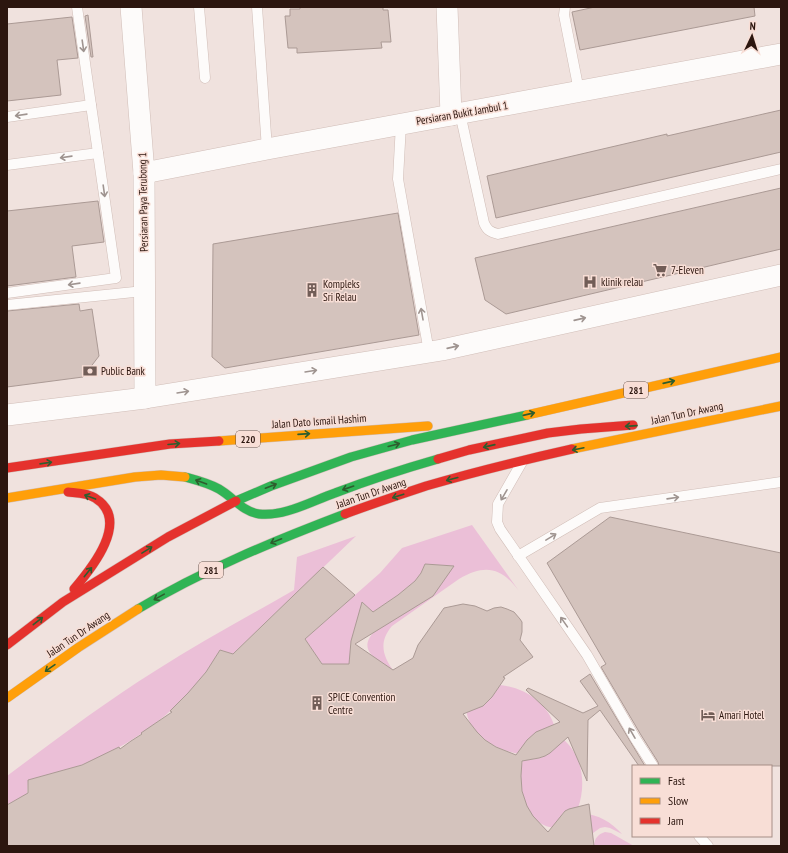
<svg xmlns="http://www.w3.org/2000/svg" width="788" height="853" font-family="'PT Sans Narrow',sans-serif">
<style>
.green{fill:#ebbfd7}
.building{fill:#d4c3bd;stroke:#ab9a95}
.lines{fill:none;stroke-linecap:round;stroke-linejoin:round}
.lane-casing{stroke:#d0bdb7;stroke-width:11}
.street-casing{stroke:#d0bdb7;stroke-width:22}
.fast-casing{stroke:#d0bdb7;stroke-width:10}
.slow-casing{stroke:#d0bdb7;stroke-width:10}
.jam-casing{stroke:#d0bdb7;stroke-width:10}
.lane{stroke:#fdfbfa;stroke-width:10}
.street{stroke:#fdfbfa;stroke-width:21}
.fast{stroke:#30b455;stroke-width:9}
.slow{stroke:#ff9f0a;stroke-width:9}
.jam{stroke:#e5322d;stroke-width:9}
.oneway{stroke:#9f9490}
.oneway2{stroke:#2e5d2e}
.labels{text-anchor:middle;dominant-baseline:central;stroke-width:3;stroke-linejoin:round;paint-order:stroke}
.shield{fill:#f8ded6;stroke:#69524b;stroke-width:1}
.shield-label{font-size:10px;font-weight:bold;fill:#2c160f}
.street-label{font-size:11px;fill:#2c160f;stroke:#f8ded6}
.poi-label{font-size:11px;fill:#2c160f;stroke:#f8ded6;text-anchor:start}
</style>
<rect width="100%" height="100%" fill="#f0e2de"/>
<g class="green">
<path d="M472 525 519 591C501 567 485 564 459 579L392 626C379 641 382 655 393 670 379 661 356 651 374 632L451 566 425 564 421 573 415 581 398 595 364 618 352 640 350 645V651L351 656 357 664H331L323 665 305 639 380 573 402 548Z"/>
<path d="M356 536 233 654 220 650C215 657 211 666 205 673 175 714 129 747 81 765 64 771 46 775 28 780L27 794 7 805V776C55 740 104 703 155 671 200 642 247 617 294 590L297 557Z"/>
<path d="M500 685C523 687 547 702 554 725 533 733 531 734 519 754 496 750 468 735 466 708L483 706 492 697Z"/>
<path d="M560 737C582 752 587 783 578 808L565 811 563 813 561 816 555 828C524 826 517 784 523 760 534 760 547 758 554 749 557 746 558 741 560 737Z"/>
<path d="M582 813C599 815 611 822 622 834L610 828 605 827 600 828 575 846Z"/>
<path d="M605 832 611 833 634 846H594C594 839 598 834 605 832Z"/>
</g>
<g class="building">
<path d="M300 7H383V10H388L391 42H381L382 48 297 53V48H288L285 16H290V9H300Z"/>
<path d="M595 7H754L755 16 580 50 572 12Z"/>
<path d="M88 15 93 57H91L85 16Z"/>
<path d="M72 17 78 58 57 60 61 95 7 101V24Z"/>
<path d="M781 110V152L496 218 487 176 667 134V136Z"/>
<path d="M781 188V249L506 314 485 300 475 258Z"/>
<path d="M98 201 104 242 72 246 76 277 7 286V211Z"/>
<path d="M398 213 419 335 225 368 212 357 213 244Z"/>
<path d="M79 304 80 311 92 309 99 356 83 377 7 387V311Z"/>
<path d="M610 517 781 553V766H659L658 762 641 735 601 667 606 664 547 563Z"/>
<path d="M425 564 454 566 433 596 355 644 393 670 413 658 418 645 444 608 463 604 475 606 487 611 494 608 501 607 507 609 514 612 520 619 522 622V632L520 640 533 657 503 677 505 678 492 697 483 706 463 714 477 732 485 740 496 747 516 755 527 740 536 732 560 722 526 690 528 688 583 713 598 706 580 681 590 674 630 741 645 766H639L600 710 588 720 587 781 568 737 550 753 545 756 539 758 522 761 521 776 522 791 527 806 533 816 548 832 565 811 569 809 589 804 594 846H7V805L28 793V780L82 765 119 747 120 749 131 741 142 734 141 733 172 712 170 711 188 693 206 672 220 650 233 654 323 567 355 595 305 639 322 664H349L351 641 362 602 373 612 398 595 415 581 421 573Z"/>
</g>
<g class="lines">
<defs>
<g id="lane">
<path d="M199 7 205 78"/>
<path d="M257 7 267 149"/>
<path d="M565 7 564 15 579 91"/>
<path d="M460 113 484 223C487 230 490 232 498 234L781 169"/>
<path d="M7 117 91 105 77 7"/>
<path d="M401 124 398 179 429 352"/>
<path d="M7 165 98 153 91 105"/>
<path d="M7 293 116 278 98 153"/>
<path d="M7 305 144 291"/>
<path d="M522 462 498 504 497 522 500 529 587 655 635 738 653 766"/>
<path d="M518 556 600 508 781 482"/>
<path d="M699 836 708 846"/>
</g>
<g id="street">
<path d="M131 7 144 173 145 398"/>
<path d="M447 7 451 115"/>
<path d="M144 173 267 149 781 54"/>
<path d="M7 415 145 398 442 350 781 275"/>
</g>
<g id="fast">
<path d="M185 477C196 480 208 483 219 489 233 497 243 512 259 514 284 517 312 501 335 493 369 480 403 469 438 459"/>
<path d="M236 501 271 486 351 457 412 440 527 415"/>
<path d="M138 609C203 570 274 541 345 514"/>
</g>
<g id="slow">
<path d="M527 415 781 357"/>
<path d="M219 441 428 426"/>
<path d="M572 449 781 406"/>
<path d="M7 498 135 477 161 475 185 477"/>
<path d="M7 698 79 647 138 609"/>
</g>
<g id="jam">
<path d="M438 459 469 450 548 433 581 429 633 425"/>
<path d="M7 468 170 444 219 441"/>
<path d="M68 492C77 493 88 493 95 498 131 520 92 568 74 589"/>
<path d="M345 514C372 504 399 495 426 486 474 472 523 460 572 449"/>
<path d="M7 645 63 602 168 537 236 501"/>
</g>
</defs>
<use href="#lane" class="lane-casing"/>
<use href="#street" class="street-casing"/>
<use href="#fast" class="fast-casing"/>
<use href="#slow" class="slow-casing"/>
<use href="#jam" class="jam-casing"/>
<use href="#lane" class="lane"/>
<use href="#street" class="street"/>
<use href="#fast" class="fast"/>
<use href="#slow" class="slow"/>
<use href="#jam" class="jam"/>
</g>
<defs><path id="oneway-shaft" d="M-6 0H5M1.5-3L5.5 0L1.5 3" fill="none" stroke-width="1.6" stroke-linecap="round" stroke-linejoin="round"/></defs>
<g class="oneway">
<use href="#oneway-shaft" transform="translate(83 46) rotate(82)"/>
<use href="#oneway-shaft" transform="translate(21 115) rotate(172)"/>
<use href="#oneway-shaft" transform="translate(66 157) rotate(172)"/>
<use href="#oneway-shaft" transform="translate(104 191) rotate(82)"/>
<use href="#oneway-shaft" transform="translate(74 284) rotate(172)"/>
<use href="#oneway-shaft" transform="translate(422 314) rotate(-100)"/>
<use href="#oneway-shaft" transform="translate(580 319) rotate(-13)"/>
<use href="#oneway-shaft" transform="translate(453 347) rotate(-13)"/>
<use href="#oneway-shaft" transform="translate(311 371) rotate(-9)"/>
<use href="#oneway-shaft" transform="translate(183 392) rotate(-9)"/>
<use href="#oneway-shaft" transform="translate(504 495) rotate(120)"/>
<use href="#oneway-shaft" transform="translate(673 498) rotate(-8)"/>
<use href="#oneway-shaft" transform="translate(551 537) rotate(-31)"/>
<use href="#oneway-shaft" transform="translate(564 622) rotate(-125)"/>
<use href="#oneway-shaft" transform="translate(632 733) rotate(-120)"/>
</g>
<g class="oneway2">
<use href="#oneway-shaft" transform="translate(669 382) rotate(-13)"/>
<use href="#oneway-shaft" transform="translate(529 414) rotate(-13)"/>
<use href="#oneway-shaft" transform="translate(631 426) rotate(176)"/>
<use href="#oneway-shaft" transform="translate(304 434) rotate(-4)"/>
<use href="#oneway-shaft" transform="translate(174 444) rotate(-5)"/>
<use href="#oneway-shaft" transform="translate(394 445) rotate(-15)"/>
<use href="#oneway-shaft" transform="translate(489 446) rotate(167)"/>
<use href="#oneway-shaft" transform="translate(578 449) rotate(168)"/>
<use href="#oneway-shaft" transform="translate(46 463) rotate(-8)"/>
<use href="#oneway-shaft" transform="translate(452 479) rotate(165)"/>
<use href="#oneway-shaft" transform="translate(201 482) rotate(-160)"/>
<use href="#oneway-shaft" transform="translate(271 486) rotate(-21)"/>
<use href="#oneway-shaft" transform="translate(348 488) rotate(161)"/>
<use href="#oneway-shaft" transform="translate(398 496) rotate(162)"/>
<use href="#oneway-shaft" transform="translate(90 497) rotate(-160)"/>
<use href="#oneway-shaft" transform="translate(276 541) rotate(158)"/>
<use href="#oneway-shaft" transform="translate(147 550) rotate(-32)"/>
<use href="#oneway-shaft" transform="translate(88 572) rotate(-51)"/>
<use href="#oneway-shaft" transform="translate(159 597) rotate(151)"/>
<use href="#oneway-shaft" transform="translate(38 621) rotate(-38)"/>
<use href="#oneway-shaft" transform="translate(50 668) rotate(145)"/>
</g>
<defs>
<symbol id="supermarket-bare" viewBox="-9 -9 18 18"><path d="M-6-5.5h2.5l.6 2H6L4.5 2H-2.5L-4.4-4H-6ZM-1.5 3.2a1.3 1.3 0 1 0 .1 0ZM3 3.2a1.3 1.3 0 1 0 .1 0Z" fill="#715d57" stroke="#f8ded6" stroke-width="2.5" paint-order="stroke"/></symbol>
<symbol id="hospital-bare" viewBox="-9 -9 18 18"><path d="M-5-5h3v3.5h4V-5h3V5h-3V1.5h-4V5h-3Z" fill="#715d57" stroke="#f8ded6" stroke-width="2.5" paint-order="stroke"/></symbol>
<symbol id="building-bare" viewBox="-9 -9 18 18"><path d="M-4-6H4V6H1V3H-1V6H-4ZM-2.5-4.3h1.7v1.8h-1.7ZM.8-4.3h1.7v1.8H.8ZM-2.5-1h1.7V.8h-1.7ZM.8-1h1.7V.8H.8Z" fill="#715d57" stroke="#f8ded6" stroke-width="2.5" paint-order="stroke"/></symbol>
<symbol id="bank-bare" viewBox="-9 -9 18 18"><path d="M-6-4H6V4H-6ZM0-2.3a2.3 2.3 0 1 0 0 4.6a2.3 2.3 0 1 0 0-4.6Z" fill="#715d57" stroke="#f8ded6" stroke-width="2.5" paint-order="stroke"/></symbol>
<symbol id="hotel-bare" viewBox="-9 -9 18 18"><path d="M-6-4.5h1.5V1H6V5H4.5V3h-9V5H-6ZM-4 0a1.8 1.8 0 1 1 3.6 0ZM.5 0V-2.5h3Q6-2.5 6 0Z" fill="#715d57" stroke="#f8ded6" stroke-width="2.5" paint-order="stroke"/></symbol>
</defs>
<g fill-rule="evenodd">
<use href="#supermarket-bare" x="650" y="260" width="20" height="20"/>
<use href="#hospital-bare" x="580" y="272" width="20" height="20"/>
<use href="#building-bare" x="302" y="280" width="20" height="20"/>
<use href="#bank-bare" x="80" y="361" width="20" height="20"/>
<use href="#building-bare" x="307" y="693" width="20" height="20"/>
<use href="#hotel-bare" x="698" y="705" width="20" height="20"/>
</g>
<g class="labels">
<g class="shield">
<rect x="624" y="382" width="24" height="16" rx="3"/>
<rect x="236" y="431" width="24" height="16" rx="3"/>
<rect x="199" y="562" width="24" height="16" rx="3"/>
</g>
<g class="shield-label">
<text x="636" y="390">281</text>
<text x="248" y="439">220</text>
<text x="211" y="570">281</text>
</g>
<g class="street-label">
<text transform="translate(462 113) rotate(-10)">Persiaran Bukit Jambul 1</text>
<text transform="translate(143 202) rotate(-91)">Persiaran Paya Terubong 1</text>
<text transform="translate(687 413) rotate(-12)">Jalan Tun Dr Awang</text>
<text transform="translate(319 421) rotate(-4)">Jalan Dato Ismail Hashim</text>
<text transform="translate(371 493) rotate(-19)">Jalan Tun Dr Awang</text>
<text transform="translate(78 634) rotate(-34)">Jalan Tun Dr Awang</text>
</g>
<g class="poi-label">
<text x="671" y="270">7-Eleven</text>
<text x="601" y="282">klinik relau</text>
<text x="323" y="284">Kompleks<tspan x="323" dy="13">Sri Relau</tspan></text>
<text x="101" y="371">Public Bank</text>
<text x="328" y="697">SPICE Convention<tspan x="328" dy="13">Centre</tspan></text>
<text x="719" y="715">Amari Hotel</text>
</g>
</g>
<rect width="788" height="853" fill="none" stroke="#2c160f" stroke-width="16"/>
<rect x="632" y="765" width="140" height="72" fill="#f8ded6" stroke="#a68e86"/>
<rect x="640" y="778" width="20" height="6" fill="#30b455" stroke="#a68e86"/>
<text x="668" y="785" font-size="12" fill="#2c160f">Fast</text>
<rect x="640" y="798" width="20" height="6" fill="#ff9f0a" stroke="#a68e86"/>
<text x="668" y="805" font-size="12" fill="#2c160f">Slow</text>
<rect x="640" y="818" width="20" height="6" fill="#e5322d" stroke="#a68e86"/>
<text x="668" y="825" font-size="12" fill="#2c160f">Jam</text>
<g transform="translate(752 36) rotate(4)" stroke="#f8ded6" stroke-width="3" paint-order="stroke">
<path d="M0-3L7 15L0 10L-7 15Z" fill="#2c160f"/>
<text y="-6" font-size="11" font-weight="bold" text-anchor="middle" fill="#2c160f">N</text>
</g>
</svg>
